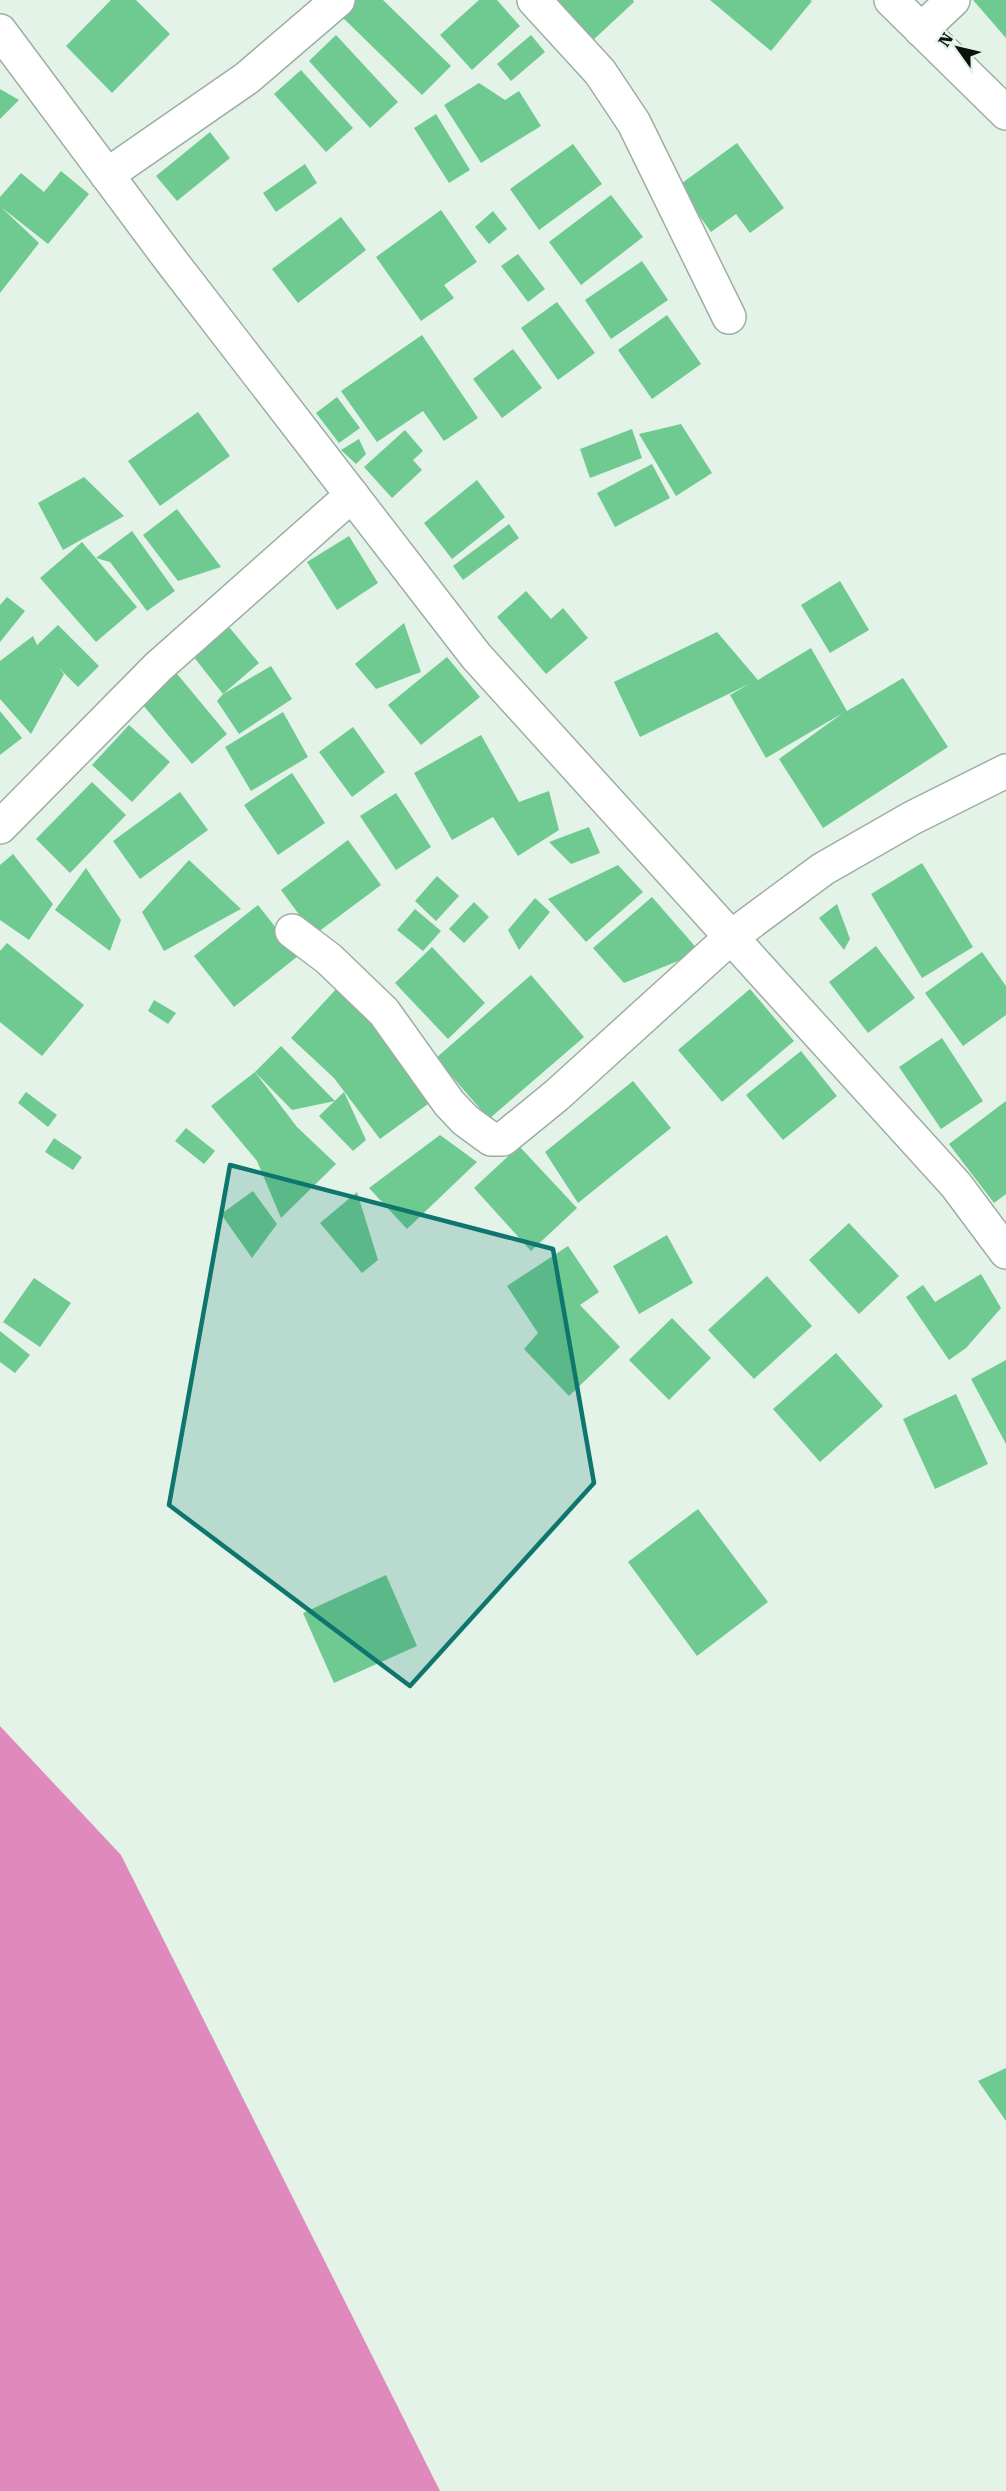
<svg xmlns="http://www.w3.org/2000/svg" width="1006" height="2491" font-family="'Roboto Serif',serif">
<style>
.forest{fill:#df89bd}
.building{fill:#6eca90}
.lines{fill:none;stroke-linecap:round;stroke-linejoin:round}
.minor-casing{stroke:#9fada3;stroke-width:36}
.minor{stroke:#fff;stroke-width:33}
.marked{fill:#0f766e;fill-opacity:0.2;stroke:#0f766e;stroke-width:4.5;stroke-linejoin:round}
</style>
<rect width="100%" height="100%" fill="#e4f3e8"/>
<path class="forest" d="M0 1726 121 1855 440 2491H0Z"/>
<g class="building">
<path d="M111 0H136L170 34 112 93 66 46Z"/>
<path d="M347 0H383L451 66 422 95 336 11Z"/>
<path d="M479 0H497L520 26 472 70 440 35Z"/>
<path d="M555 0H633L634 2 592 41Z"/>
<path d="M710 0H810L812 1 771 51Z"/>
<path d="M973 0H1006V38Z"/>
<path d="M336 35 398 102 370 128 309 61Z"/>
<path d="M531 35 545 52 511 81 497 64Z"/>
<path d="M301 70 353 128 326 152 274 94Z"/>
<path d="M479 83 505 100 519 91 541 126 481 163 444 105Z"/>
<path d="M0 89 19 100 0 119Z"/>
<path d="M436 114 470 170 449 183 414 128Z"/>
<path d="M210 132 230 158 177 201 156 176Z"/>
<path d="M737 143 784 208 750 233 736 214 711 232 678 186Z"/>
<path d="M573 144 602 184 539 230 510 189Z"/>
<path d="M305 164 317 183 276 212 263 193Z"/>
<path d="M61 171 89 194 48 244 1 207 39 243 0 293V197L21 173 44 192Z"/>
<path d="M611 195 643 237 581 285 549 242Z"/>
<path d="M441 210 477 262 444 285 454 298 421 321 376 257Z"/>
<path d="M493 211 507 229 489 244 475 227Z"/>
<path d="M341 217 366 250 298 303 272 269Z"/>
<path d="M518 254 545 289 528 302 501 266Z"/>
<path d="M642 261 668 300 611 339 585 300Z"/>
<path d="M557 302 595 353 558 380 521 328Z"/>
<path d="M667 315 701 364 652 399 618 350Z"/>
<path d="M422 335 478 418 444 441 423 411 377 442 341 391Z"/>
<path d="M513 349 542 388 502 418 473 379Z"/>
<path d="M337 397 360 428 339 443 316 413Z"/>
<path d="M198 412 230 456 160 506 128 461Z"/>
<path d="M681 424 712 473 676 496 639 434Z"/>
<path d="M632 429 642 458 590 478 580 449Z"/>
<path d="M405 430 423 451 413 460 422 470 392 498 364 467Z"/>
<path d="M359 439 366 454 356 464 341 450Z"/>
<path d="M652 464 670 498 615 527 597 493Z"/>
<path d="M84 477 124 516 63 550 38 503Z"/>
<path d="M477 480 505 517 452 559 424 523Z"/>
<path d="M177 509 221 567 178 581 143 535Z"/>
<path d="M509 524 519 538 463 580 453 566Z"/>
<path d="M132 531 175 591 147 611 110 562 96 558Z"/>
<path d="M349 536 378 583 337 610 307 562Z"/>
<path d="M82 542 137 607 96 642 40 578Z"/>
<path d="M840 581 869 630 830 653 801 605Z"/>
<path d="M526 591 551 619 563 608 588 638 546 674 497 617Z"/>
<path d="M7 597 25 611 0 642V605Z"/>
<path d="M224 621 259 663 223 694 189 651Z"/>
<path d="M404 623 421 672 376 689 355 664Z"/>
<path d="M58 625 99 666 78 687 58 667 64 674 31 734 0 699V661L33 636 37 645Z"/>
<path d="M717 632 758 680 811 648 847 711 903 678 948 747 823 828 779 759 843 713 766 758 730 695 749 684 640 737 614 682Z"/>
<path d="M447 657 480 697 421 745 388 705Z"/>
<path d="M271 666 292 699 239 734 217 701 223 694Z"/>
<path d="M173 669 227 734 192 764 138 699Z"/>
<path d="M0 711 22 738 0 755Z"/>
<path d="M283 712 308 757 251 791 225 747Z"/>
<path d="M129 725 170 762 132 802 92 765Z"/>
<path d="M353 727 385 772 352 797 319 752Z"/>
<path d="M481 735 519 802 549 791 559 830 518 856 493 817 452 840 414 773Z"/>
<path d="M292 773 325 823 278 855 244 805Z"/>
<path d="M92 782 126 815 70 873 36 839Z"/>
<path d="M180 792 208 830 140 879 113 841Z"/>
<path d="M396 793 431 847 396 870 360 816Z"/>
<path d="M589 827 600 853 571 864 549 842Z"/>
<path d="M348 840 381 885 314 935 281 890Z"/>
<path d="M13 854 53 904 29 940 0 920V865Z"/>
<path d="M189 860 241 909 164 951 142 912Z"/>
<path d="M922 863 973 947 922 978 871 894Z"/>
<path d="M618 865 643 892 586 942 548 899Z"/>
<path d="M86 868 121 920 110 951 55 910Z"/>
<path d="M437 876 459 896 436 921 415 901Z"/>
<path d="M652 897 700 952 624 983 593 948Z"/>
<path d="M535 898 550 912 519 950 508 930Z"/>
<path d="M474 902 489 917 464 943 449 929Z"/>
<path d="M837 904 850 939 844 950 819 918Z"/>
<path d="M258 905 298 956 234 1007 194 956Z"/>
<path d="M415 909 441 931 423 951 397 930Z"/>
<path d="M7 943 84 1005 42 1056 0 1022V951Z"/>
<path d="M876 946 915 998 868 1033 829 982Z"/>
<path d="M432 947 485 1003 448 1039 395 983Z"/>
<path d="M982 952 1006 986V1015L963 1046 925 993Z"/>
<path d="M531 975 584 1037 489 1119 436 1058Z"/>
<path d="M338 987 381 1027 428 1104 380 1139 334 1078 291 1038Z"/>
<path d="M750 989 794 1041 722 1102 678 1050Z"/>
<path d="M154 1000 176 1013 168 1024 148 1011Z"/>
<path d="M942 1038 983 1101 941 1129 899 1067Z"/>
<path d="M281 1046 335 1101 292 1110 255 1072Z"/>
<path d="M801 1051 837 1096 783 1140 746 1095Z"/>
<path d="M255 1072 297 1127 336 1164 281 1218 257 1161 211 1106Z"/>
<path d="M633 1081 671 1128 578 1203 545 1152Z"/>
<path d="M26 1092 57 1115 48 1127 18 1103Z"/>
<path d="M344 1092 366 1140 353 1151 319 1116Z"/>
<path d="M1006 1101V1194L994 1203 949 1144Z"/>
<path d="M186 1128 215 1151 204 1164 175 1141Z"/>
<path d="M440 1135 477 1162 407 1229 369 1188Z"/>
<path d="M54 1138 82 1157 73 1170 45 1152Z"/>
<path d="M519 1146 577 1208 531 1251 474 1188Z"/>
<path d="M253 1191 277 1224 252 1258 221 1214Z"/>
<path d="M357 1192 378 1260 362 1273 320 1223Z"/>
<path d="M849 1223 899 1276 859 1314 809 1260Z"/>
<path d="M667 1235 693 1283 639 1314 613 1266Z"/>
<path d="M568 1246 599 1292 580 1305 620 1347 569 1396 524 1349 538 1333 507 1286Z"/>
<path d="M981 1274 1001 1308 966 1348 949 1360 906 1297 923 1285 935 1302Z"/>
<path d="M767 1276 812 1326 754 1379 708 1330Z"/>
<path d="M34 1278 71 1303 40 1347 3 1322Z"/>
<path d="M672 1318 711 1358 669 1400 629 1360Z"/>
<path d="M0 1331 30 1355 15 1373 0 1362Z"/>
<path d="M836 1353 883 1406 820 1462 773 1409Z"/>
<path d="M1006 1360V1444L971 1379Z"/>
<path d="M956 1394 988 1464 935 1489 903 1419Z"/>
<path d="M698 1509 768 1602 697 1656 628 1562Z"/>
<path d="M386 1575 417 1646 334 1683 303 1613Z"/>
<path d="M1006 2068V2121L978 2081Z"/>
</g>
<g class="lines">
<defs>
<g id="minor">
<path d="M534 0 600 72 634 123 729 317"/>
<path d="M891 0 1006 113"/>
<path d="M921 30 953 0"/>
<path d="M0 31 172 262 476 656 956 1185 1006 1252"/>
<path d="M107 175 247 78 338 0"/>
<path d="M0 827 158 667 352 495"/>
<path d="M292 931 329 959 384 1012 449 1103 465 1120 491 1139H503L557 1095 731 937 823 869 912 818 1006 771"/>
</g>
</defs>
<use href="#minor" class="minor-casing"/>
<use href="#minor" class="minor"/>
</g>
<path class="marked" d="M230 1165 553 1249 594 1483 410 1686 169 1505Z"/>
<g transform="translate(958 48) rotate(304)" stroke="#e4f3e8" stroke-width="4.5" paint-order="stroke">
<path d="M0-4.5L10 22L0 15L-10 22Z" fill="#0c110e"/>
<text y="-9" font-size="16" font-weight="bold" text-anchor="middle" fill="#0c110e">N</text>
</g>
</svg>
